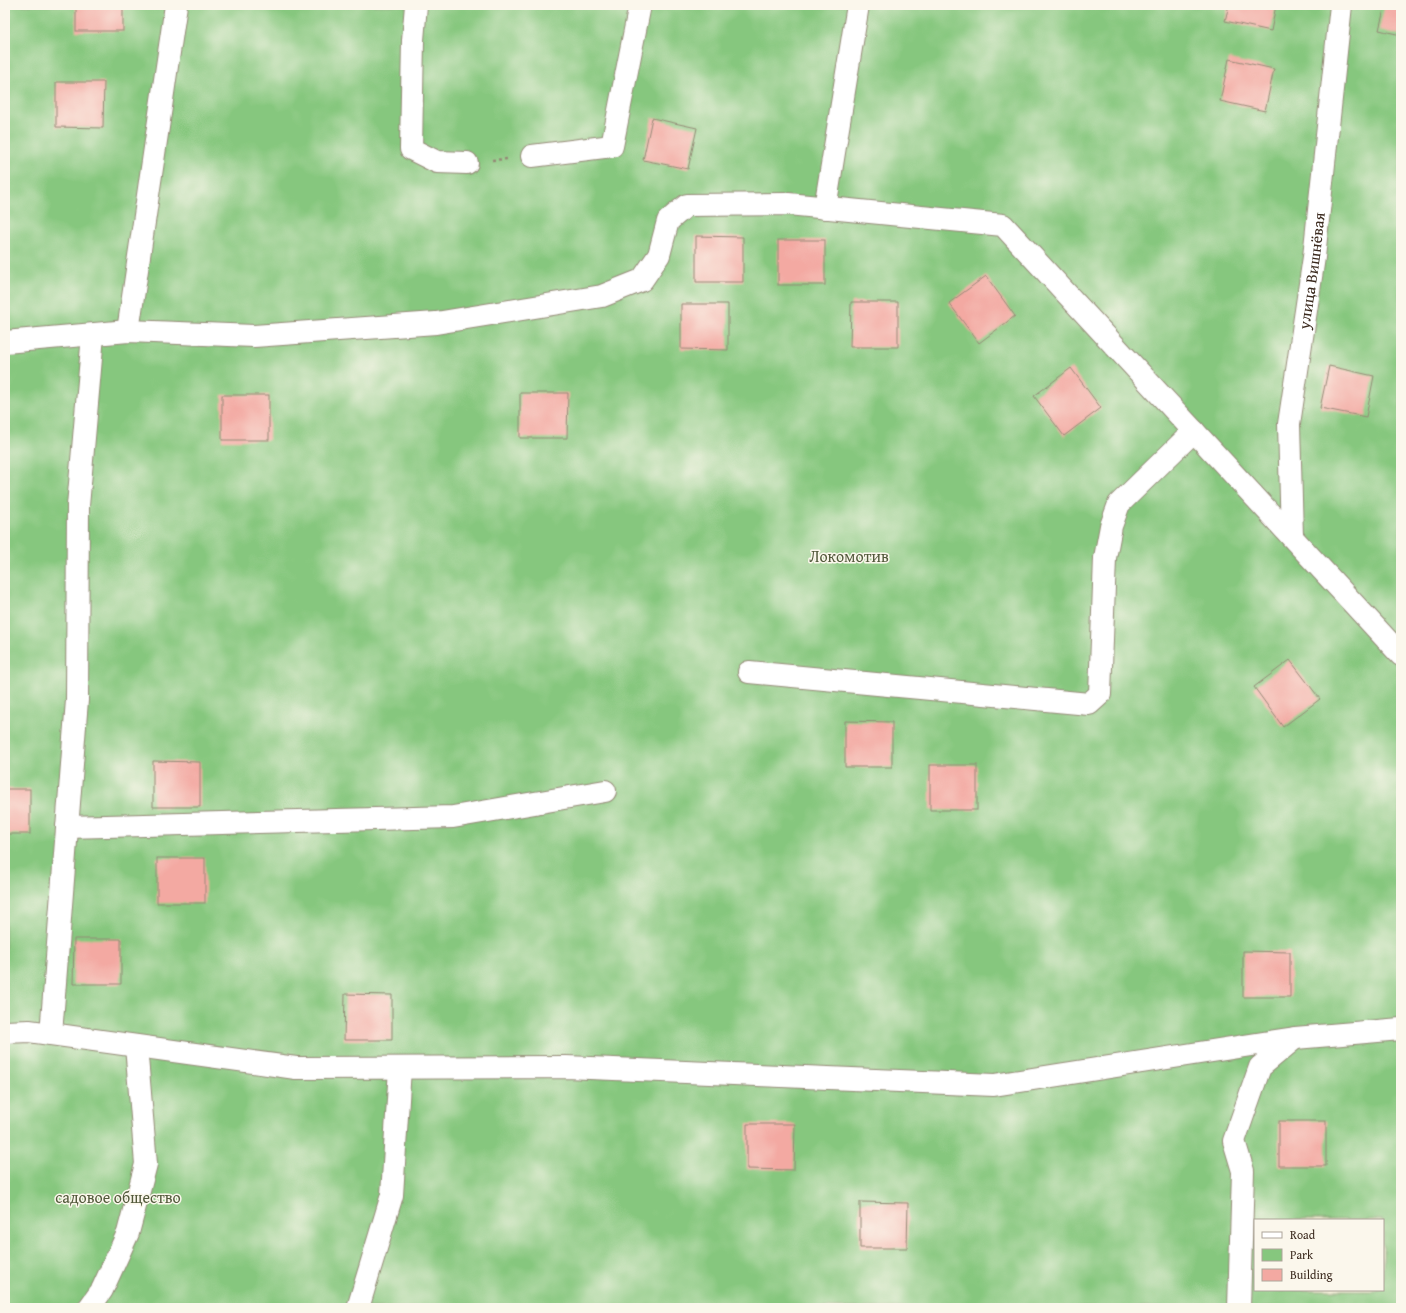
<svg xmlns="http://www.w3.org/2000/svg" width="1406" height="1313" font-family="'Gentium Book Plus',serif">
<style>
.green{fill:#86c77e;stroke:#60784e;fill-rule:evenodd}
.building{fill:#f3a9a2}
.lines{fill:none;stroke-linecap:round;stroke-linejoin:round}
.minor-casing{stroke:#948976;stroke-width:24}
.path{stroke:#948976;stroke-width:2.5;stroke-dasharray:3 3;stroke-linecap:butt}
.minor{stroke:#fff;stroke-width:22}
.labels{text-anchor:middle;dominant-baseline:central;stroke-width:3;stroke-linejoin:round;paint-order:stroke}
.street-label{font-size:16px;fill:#3b2a1e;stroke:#fbf7ec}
.park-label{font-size:16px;fill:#52593b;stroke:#fbf7ec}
</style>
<rect width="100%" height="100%" fill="#fbf7ec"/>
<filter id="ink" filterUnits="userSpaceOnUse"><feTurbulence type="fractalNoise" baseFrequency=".025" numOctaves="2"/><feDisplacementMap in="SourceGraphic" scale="8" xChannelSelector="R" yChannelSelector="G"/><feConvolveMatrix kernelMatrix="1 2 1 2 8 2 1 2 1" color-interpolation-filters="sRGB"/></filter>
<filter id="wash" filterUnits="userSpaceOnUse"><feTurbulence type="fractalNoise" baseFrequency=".012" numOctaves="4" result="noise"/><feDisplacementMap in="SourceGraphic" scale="16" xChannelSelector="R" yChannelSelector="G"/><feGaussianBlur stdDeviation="0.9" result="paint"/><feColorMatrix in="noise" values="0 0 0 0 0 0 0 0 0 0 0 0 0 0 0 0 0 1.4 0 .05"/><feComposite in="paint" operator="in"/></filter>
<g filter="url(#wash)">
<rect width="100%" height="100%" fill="#eee8cd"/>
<path class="green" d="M5 5H1401V1308H5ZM1255 1220H1383V1290H1255Z"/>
<g id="blocks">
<g class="building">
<rect x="76" y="5" width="47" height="26"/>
<path d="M1229 5H1276L1271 31 1225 21Z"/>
<path d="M1385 5H1401V35L1379 30Z"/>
<path d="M1229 59 1274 69 1265 111 1220 101Z"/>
<path d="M56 82H104L103 128 56 127Z"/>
<path d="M652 118 697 128 688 169 643 160Z"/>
<path d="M696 236 743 237V282H696Z"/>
<rect x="778" y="240" width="47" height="45"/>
<path d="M986 276 1015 316 979 343 949 303Z"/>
<path d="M851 302H898V347H850Z"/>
<path d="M681 304H728V350L681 349Z"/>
<path d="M1329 366 1374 376 1366 417 1320 408Z"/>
<path d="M1071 368 1101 408 1064 436 1034 396Z"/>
<path d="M520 393H568L567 438H520Z"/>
<rect x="222" y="395" width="47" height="45"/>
<path d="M1290 660 1320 699 1283 727 1254 687Z"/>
<path d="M845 721 892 722V767H845Z"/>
<path d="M153 761 200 762V807H153Z"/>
<rect x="930" y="765" width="47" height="45"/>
<rect x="5" y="789" width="25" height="45"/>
<rect x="157" y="858" width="48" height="45"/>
<path d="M74 939H121V984H73Z"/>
<path d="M1243 951 1290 952V997H1243Z"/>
<path d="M345 994 392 995V1040H344Z"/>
<rect x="1279" y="1121" width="47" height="45"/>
<path d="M747 1124H795L794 1170 747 1169Z"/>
<path d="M860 1202 908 1203 907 1248H860Z"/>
</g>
</g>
</g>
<g filter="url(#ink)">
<use href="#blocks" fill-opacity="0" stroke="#948976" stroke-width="1"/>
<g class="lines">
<defs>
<g id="minor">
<path d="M416 5 413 40 411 149 437 162 467 163"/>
<path d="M532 156 612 146 640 5"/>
<path d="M825 208 858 5"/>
<path d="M128 331 176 5"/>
<path d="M5 342 128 331 254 336 436 323 602 296 642 280 659 255 668 221 687 205 788 204 1003 225 1401 655"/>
<path id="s1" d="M1292 537 1289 424 1314 257 1341 5"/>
<path d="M749 672 1089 704 1100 694 1105 558 1111 526 1119 504 1194 431"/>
<path d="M67 827 453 817 605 791"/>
<path d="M5 1032 29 1031 296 1068 566 1067 994 1085 1295 1038 1401 1029"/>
<path d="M51 1034 77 700 78 506 93 335"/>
<path d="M89 1308 102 1290 128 1233 146 1164 136 1046"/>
<path d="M358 1308 392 1195 400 1068"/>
<path d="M1239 1308 1243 1171 1234 1141 1260 1067 1295 1038"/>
</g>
</defs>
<use href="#minor" class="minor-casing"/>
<path class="path" d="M492 160 507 159"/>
<use href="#minor" class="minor"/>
</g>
</g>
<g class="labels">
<g class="street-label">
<text stroke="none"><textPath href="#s1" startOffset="268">улица Вишнёвая</textPath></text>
</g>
<g class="park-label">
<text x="849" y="556">Локомотив</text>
<text x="118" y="1197">садовое общество</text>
</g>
</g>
<rect width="1406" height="1313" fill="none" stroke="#fbf7ec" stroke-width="20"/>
<rect x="1254" y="1219" width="130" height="72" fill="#fbf7ec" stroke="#aea59a"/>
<rect x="1262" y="1232" width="20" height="6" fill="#ffffff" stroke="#aea59a"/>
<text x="1290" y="1239" font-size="12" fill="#3b2a1e">Road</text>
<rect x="1262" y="1249" width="20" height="12" fill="#86c77e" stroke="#aea59a"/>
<text x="1290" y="1259" font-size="12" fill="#3b2a1e">Park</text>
<rect x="1262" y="1269" width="20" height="12" fill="#f3a9a2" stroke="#aea59a"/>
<text x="1290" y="1279" font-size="12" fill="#3b2a1e">Building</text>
</svg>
